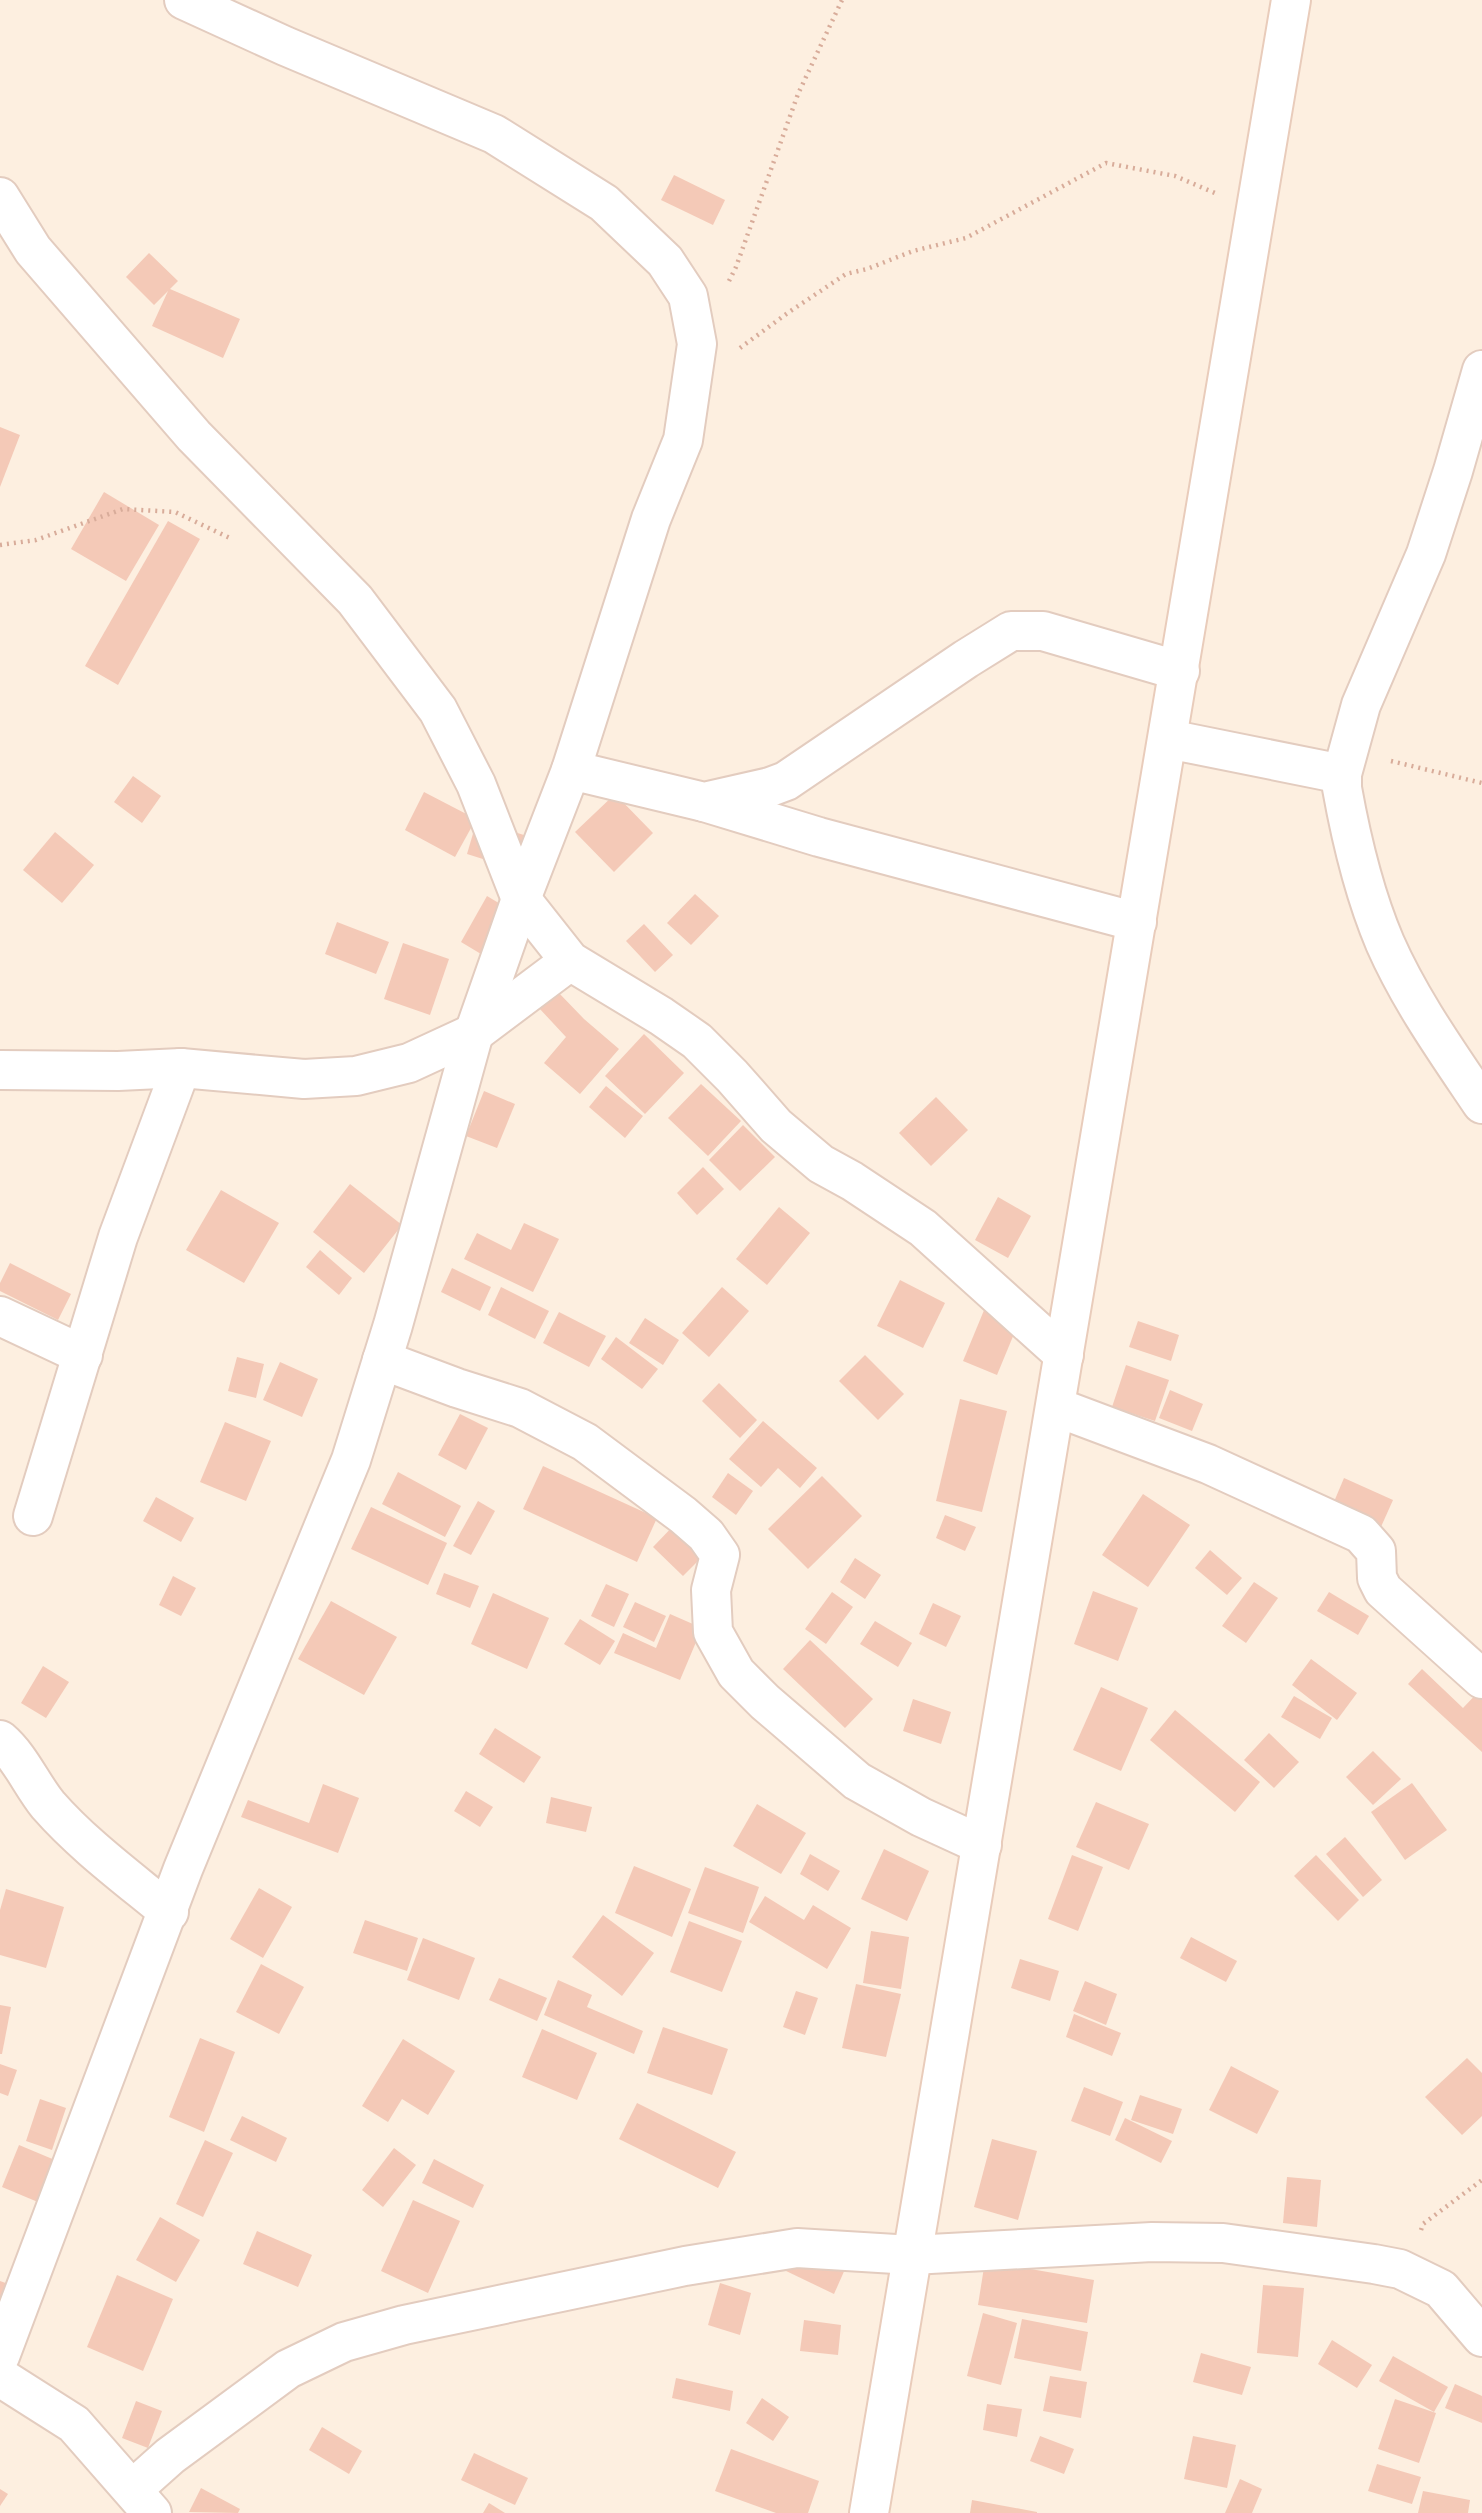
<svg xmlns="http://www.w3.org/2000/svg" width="1482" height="2513" font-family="Commissioner,sans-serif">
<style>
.building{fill:#f4c9b7}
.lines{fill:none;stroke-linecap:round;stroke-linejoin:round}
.street-casing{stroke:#e3ccbf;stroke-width:42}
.secondary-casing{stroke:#e9ccbb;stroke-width:42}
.path{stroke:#d8ac9a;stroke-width:4.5;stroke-dasharray:2 5;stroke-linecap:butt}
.street{stroke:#fff;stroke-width:38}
.secondary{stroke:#fff;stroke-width:38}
</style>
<rect width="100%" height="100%" fill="#fdefe0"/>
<g class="building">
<path d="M674 175 725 200 713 225 661 200Z"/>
<path d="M149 253 178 281 170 289 240 319 223 358 152 326 168 291 154 305 126 277Z"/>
<path d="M0 427 20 435 0 487Z"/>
<path d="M104 492 159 525 126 581 71 549Z"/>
<path d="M168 521 200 539 118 685 85 666Z"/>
<path d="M133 776 161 796 142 823 114 802Z"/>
<path d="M424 792 476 819 455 857 405 830Z"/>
<path d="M615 794 653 833 614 872 575 832Z"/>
<path d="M477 820 527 836 515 869 467 854Z"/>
<path d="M55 832 94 865 62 903 23 870Z"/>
<path d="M695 894 719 916 691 945 667 923Z"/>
<path d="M487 896 512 911 486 957 461 942Z"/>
<path d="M337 922 389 942 376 974 325 954Z"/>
<path d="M644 924 673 955 655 972 626 941Z"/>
<path d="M403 943 449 959 430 1015 384 999Z"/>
<path d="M557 991 584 1019 619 1049 580 1094 544 1063 566 1037 539 1008Z"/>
<path d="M644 1034 684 1073 645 1114 605 1076Z"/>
<path d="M701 1084 741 1121 708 1156 668 1118Z"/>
<path d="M606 1086 643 1116 625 1138 589 1107Z"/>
<path d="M484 1091 515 1104 497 1148 466 1136Z"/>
<path d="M936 1097 968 1130 931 1166 899 1133Z"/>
<path d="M743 1125 775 1157 740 1191 709 1160Z"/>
<path d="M703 1167 724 1189 697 1215 677 1193Z"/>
<path d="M350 1184 402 1225 364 1273 313 1232Z"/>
<path d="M221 1190 279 1223 244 1283 186 1250Z"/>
<path d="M998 1197 1031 1216 1008 1258 975 1240Z"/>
<path d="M779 1207 810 1233 767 1285 736 1259Z"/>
<path d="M524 1223 559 1239 533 1292 464 1259 477 1233 511 1250Z"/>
<path d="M320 1250 352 1278 339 1295 306 1267Z"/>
<path d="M10 1263 71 1294 58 1320 0 1291V1283Z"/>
<path d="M452 1268 491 1287 480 1311 441 1292Z"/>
<path d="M900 1280 945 1303 923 1348 877 1326Z"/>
<path d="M501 1287 549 1311 535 1339 488 1315Z"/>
<path d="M722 1287 749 1311 709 1357 682 1333Z"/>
<path d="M987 1303 1021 1317 997 1375 963 1361Z"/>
<path d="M559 1312 606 1336 589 1367 543 1343Z"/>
<path d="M645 1318 679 1340 663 1365 629 1343Z"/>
<path d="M1138 1321 1179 1335 1171 1361 1129 1347Z"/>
<path d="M616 1337 658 1369 642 1389 601 1359Z"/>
<path d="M865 1355 904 1394 878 1420 839 1381Z"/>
<path d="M237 1357 264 1364 256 1398 228 1391Z"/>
<path d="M280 1362 318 1379 302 1417 263 1400Z"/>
<path d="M1126 1365 1169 1380 1155 1421 1112 1407Z"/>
<path d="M719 1383 757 1420 740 1438 702 1401Z"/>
<path d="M1170 1390 1203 1404 1192 1431 1159 1418Z"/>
<path d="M960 1399 1007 1411 982 1512 936 1501Z"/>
<path d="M460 1414 488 1428 466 1470 438 1455Z"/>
<path d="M763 1421 817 1468 800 1488 778 1468 761 1487 729 1459Z"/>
<path d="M225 1422 271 1441 246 1501 200 1482Z"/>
<path d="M543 1466 657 1518 637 1562 523 1509Z"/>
<path d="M398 1472 461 1506 445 1537 382 1504Z"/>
<path d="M728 1473 753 1491 736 1515 712 1497Z"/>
<path d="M822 1476 862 1516 808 1569 768 1529Z"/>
<path d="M1344 1478 1393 1500 1376 1538 1328 1516Z"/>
<path d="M1143 1494 1190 1525 1148 1587 1102 1555Z"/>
<path d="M156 1497 194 1518 181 1542 143 1521Z"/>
<path d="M478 1501 495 1511 471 1555 453 1546Z"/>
<path d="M371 1507 447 1543 428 1585 351 1549Z"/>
<path d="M945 1515 976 1527 965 1551 936 1538Z"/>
<path d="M680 1519 710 1549 683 1576 653 1547Z"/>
<path d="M1210 1550 1242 1578 1227 1595 1195 1568Z"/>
<path d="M855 1558 881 1575 865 1599 840 1582Z"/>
<path d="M444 1573 479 1586 470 1608 436 1594Z"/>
<path d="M173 1576 196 1588 181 1616 159 1605Z"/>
<path d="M1254 1582 1278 1598 1246 1643 1222 1626Z"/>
<path d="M606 1584 629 1594 614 1627 591 1616Z"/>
<path d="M1093 1591 1138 1608 1118 1661 1074 1644Z"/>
<path d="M832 1592 853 1607 826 1644 805 1629Z"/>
<path d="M1329 1592 1369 1616 1358 1635 1317 1611Z"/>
<path d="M493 1593 549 1618 527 1669 471 1644Z"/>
<path d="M331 1601 397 1637 364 1695 298 1659Z"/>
<path d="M635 1602 666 1616 654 1642 623 1627Z"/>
<path d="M933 1603 961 1616 946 1647 919 1634Z"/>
<path d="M670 1614 702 1628 680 1680 614 1653 623 1633 656 1648Z"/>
<path d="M580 1619 615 1641 600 1665 564 1644Z"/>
<path d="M875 1621 912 1643 898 1667 860 1644Z"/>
<path d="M810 1640 873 1699 845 1728 783 1669Z"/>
<path d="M1311 1659 1357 1693 1337 1720 1292 1685Z"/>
<path d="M43 1666 69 1682 46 1718 21 1703Z"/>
<path d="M1422 1669 1463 1708 1482 1688V1752L1408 1684Z"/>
<path d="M1101 1687 1148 1708 1121 1771 1073 1750Z"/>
<path d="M1294 1696 1332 1718 1320 1739 1281 1717Z"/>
<path d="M913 1699 951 1712 941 1744 903 1731Z"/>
<path d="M1175 1710 1260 1782 1235 1812 1150 1740Z"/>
<path d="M495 1728 541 1757 524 1783 479 1754Z"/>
<path d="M1269 1733 1299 1762 1274 1788 1244 1760Z"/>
<path d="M1373 1751 1401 1779 1373 1805 1346 1777Z"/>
<path d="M1412 1783 1447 1830 1405 1860 1371 1812Z"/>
<path d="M323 1784 359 1798 338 1853 241 1817 248 1800 309 1823Z"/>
<path d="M466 1791 493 1807 480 1827 454 1811Z"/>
<path d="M551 1797 592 1807 586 1832 546 1823Z"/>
<path d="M1096 1802 1149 1824 1129 1870 1076 1847Z"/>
<path d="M757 1804 806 1833 781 1874 733 1846Z"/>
<path d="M1345 1837 1382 1880 1363 1897 1326 1854Z"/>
<path d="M884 1849 929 1871 907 1921 861 1899Z"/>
<path d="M810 1854 840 1871 828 1891 800 1874Z"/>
<path d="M1072 1855 1103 1867 1078 1931 1048 1919Z"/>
<path d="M1316 1855 1359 1900 1338 1921 1294 1876Z"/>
<path d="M634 1866 691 1889 672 1937 615 1913Z"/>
<path d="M705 1867 759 1887 743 1933 688 1913Z"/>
<path d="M259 1888 292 1907 263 1958 230 1939Z"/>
<path d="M6 1889 64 1907 46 1968 0 1955V1910Z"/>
<path d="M765 1896 804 1920 813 1905 851 1928 827 1969 749 1922Z"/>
<path d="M603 1915 654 1953 622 1996 572 1957Z"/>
<path d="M365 1920 418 1938 407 1971 353 1953Z"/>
<path d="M689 1921 742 1941 722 1992 670 1972Z"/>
<path d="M871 1931 909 1937 901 1989 863 1983Z"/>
<path d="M1191 1937 1237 1961 1226 1982 1180 1958Z"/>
<path d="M423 1938 475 1958 459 2000 407 1980Z"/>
<path d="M1020 1959 1059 1971 1050 2001 1011 1988Z"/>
<path d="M261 1964 304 1987 279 2034 236 2012Z"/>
<path d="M499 1978 547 1998 537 2021 489 2000Z"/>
<path d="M558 1980 592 1995 587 2007 643 2031 634 2054 544 2015Z"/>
<path d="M1085 1981 1117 1994 1106 2025 1073 2011Z"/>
<path d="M856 1984 901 1994 886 2057 842 2048Z"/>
<path d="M796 1991 818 1998 805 2035 783 2027Z"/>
<path d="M0 2005 11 2007 2 2054H0Z"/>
<path d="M1074 2014 1121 2033 1112 2056 1066 2037Z"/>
<path d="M663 2027 728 2049 712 2095 647 2073Z"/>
<path d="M542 2029 597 2053 577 2100 522 2077Z"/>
<path d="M200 2038 235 2052 204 2132 169 2117Z"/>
<path d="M403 2039 455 2071 428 2115 402 2099 388 2122 362 2106Z"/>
<path d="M1467 2058 1482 2073V2116L1462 2135 1425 2097Z"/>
<path d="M0 2064 17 2070 8 2096 0 2093Z"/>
<path d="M1231 2066 1279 2091 1257 2134 1209 2110Z"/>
<path d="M1084 2087 1123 2102 1110 2136 1071 2121Z"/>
<path d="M1140 2095 1182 2109 1173 2134 1131 2120Z"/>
<path d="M40 2099 66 2108 52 2150 26 2141Z"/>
<path d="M637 2103 736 2152 718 2188 619 2139Z"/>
<path d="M242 2116 287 2138 276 2162 230 2140Z"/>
<path d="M1125 2118 1172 2141 1161 2163 1115 2140Z"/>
<path d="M992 2139 1037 2151 1018 2220 974 2207Z"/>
<path d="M205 2140 233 2153 203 2217 176 2204Z"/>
<path d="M19 2145 62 2163 45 2205 2 2187Z"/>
<path d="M394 2148 416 2165 383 2207 362 2190Z"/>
<path d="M434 2159 484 2185 473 2208 422 2183Z"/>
<path d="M1287 2177 1321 2180 1317 2227 1283 2223Z"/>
<path d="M413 2200 460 2221 428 2293 381 2271Z"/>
<path d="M160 2217 200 2240 176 2282 136 2260Z"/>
<path d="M257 2231 312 2255 298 2287 243 2264Z"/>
<path d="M797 2243 846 2267 834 2294 784 2270Z"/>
<path d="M985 2261 1094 2280 1087 2323 978 2305Z"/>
<path d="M117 2275 173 2299 143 2371 87 2347Z"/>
<path d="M0 2281 14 2286 0 2332Z"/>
<path d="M720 2283 751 2293 740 2335 708 2325Z"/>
<path d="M1263 2285 1304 2288 1298 2357 1257 2353Z"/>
<path d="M983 2313 1017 2323 1001 2385 967 2376Z"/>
<path d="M1022 2319 1088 2332 1081 2371 1014 2358Z"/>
<path d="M804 2320 841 2325 838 2355 800 2351Z"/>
<path d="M1332 2340 1372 2365 1357 2388 1318 2364Z"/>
<path d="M1201 2353 1251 2367 1242 2395 1193 2382Z"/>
<path d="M1393 2356 1448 2387 1434 2412 1379 2381Z"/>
<path d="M1050 2376 1087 2382 1081 2418 1043 2411Z"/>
<path d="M676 2378 733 2391 730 2411 672 2398Z"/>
<path d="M1455 2384 1482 2396V2423L1445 2408Z"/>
<path d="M762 2398 789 2417 773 2441 746 2423Z"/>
<path d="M1395 2399 1436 2413 1419 2463 1378 2449Z"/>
<path d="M136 2401 162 2411 148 2448 122 2438Z"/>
<path d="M987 2404 1022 2409 1017 2437 983 2430Z"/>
<path d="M322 2427 362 2451 349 2474 309 2450Z"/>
<path d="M1040 2436 1074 2449 1064 2474 1030 2461Z"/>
<path d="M1193 2436 1236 2445 1227 2488 1184 2479Z"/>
<path d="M731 2449 819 2481 808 2513H776L715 2491Z"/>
<path d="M474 2453 528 2478 515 2505 461 2480Z"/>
<path d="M1377 2464 1421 2477 1412 2504 1368 2491Z"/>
<path d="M1240 2479 1262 2489 1252 2513H1225Z"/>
<path d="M201 2488 240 2509 238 2513 189 2512Z"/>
<path d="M0 2489 8 2494 0 2506Z"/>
<path d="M1423 2491 1470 2500 1468 2513H1418Z"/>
<path d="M972 2500 1037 2512V2513H970Z"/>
<path d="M489 2503 505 2513H483Z"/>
</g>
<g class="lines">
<defs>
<g id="street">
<path d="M184 0 285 46 494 134 604 203 665 261 688 296 697 344 683 440 651 519 571 770"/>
<path d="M0 197 33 250 194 436 355 600 438 710 476 784 521 899 570 961 661 1016 697 1041 732 1076 776 1126 821 1164 852 1181 923 1228 1064 1355"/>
<path d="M1482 370 1453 471 1426 554 1361 705 1342 774V788C1351 838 1365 896 1385 943 1410 1000 1447 1052 1482 1104"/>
<path d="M1168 739 1342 774"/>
<path d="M704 802 819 837 1137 922"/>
<path d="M0 1070 118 1071 181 1068 304 1079 356 1076 409 1063 474 1033 570 961"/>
<path d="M0 1316 83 1355"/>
<path d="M382 1360 457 1388 520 1408 585 1442 683 1515 706 1535 720 1555 711 1590 713 1632 736 1673 765 1702 857 1781 921 1817 982 1845"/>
<path d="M1056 1407 1208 1464 1361 1534 1376 1551 1377 1578 1383 1590 1482 1679"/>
<path d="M33 1516 118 1237 181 1068"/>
<path d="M0 1740C21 1758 31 1784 48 1805 83 1845 128 1878 169 1912"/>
<path d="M0 2356 183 1869 351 1460 393 1325 474 1033 521 899 571 770 704 802 770 787 786 781 966 659 1011 631H1043L1180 671"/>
<path d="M0 2377 74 2424 152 2513"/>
<path d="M133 2489 170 2456 288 2369 344 2342 404 2325 685 2266 797 2248 912 2255 1152 2242 1223 2243 1374 2264 1400 2269 1441 2289 1482 2337"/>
</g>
<path id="secondary" d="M869 2513 1291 0"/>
</defs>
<use href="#street" class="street-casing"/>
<use href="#secondary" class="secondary-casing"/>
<g class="path">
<path d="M729 281 736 267 798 94 842 0"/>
<path d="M740 348 789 312 846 274 867 269 913 251 966 238 1106 163 1175 176 1215 193"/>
<path d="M0 545 36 540 123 509 175 512 232 539"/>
<path d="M1391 761 1482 783"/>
<path d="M1421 2230 1423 2224 1482 2180"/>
</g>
<use href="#street" class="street"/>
<use href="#secondary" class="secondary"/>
</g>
</svg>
